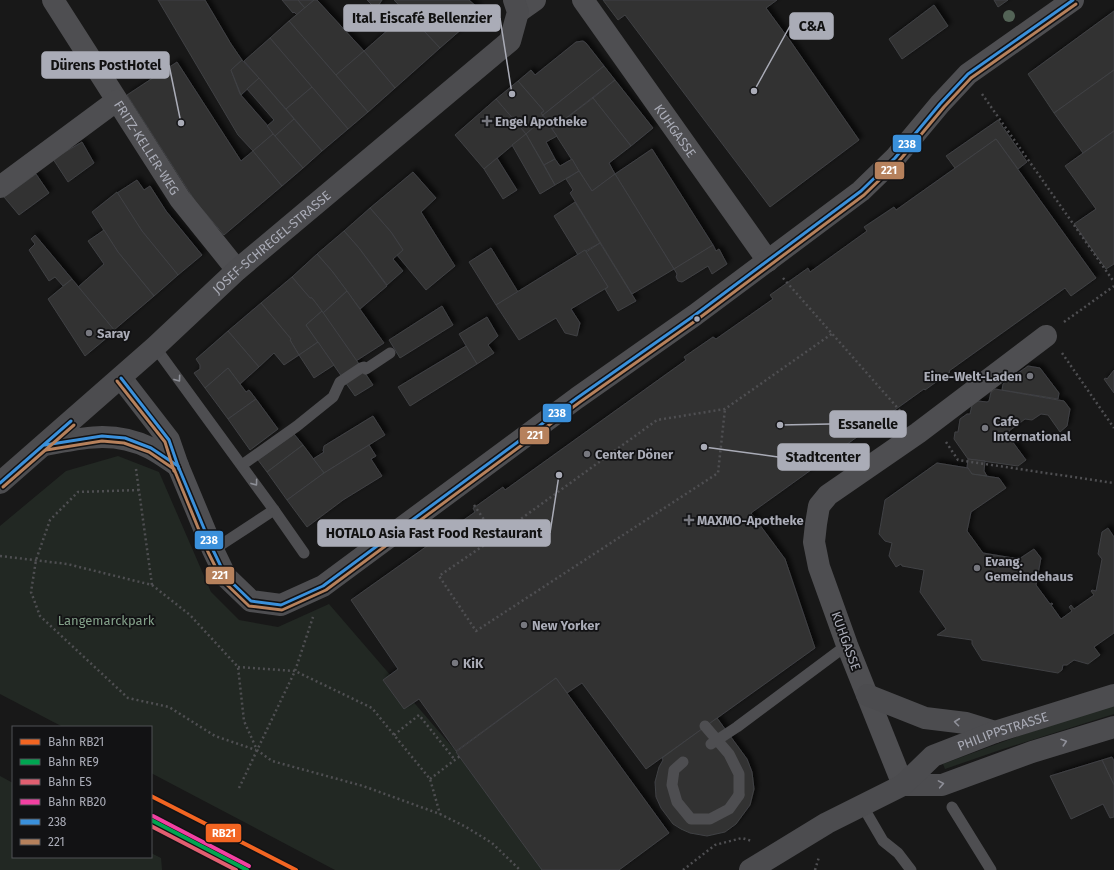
<svg xmlns="http://www.w3.org/2000/svg" width="1114" height="870" font-family="'Fira Sans',sans-serif">
<style>
.green{fill:#222823}
.building{fill:#323233;stroke:#404144;filter:url(#shadow)}
.lines{fill:none;stroke-linecap:round;stroke-linejoin:round}
.path{stroke:#4f4f52;stroke-width:2.5;stroke-dasharray:2 3;stroke-linecap:butt}
.lane{stroke:#4e4e51;stroke-width:11}
.street{stroke:#4e4e51;stroke-width:22}
.secondary{stroke:#4c4c4f;stroke-width:22}
.lane-bridge{stroke:#4e4e51;stroke-width:11}
.bus-1-casing{stroke:#121214;stroke-width:6}
.bus-2-casing{stroke:#121214;stroke-width:6}
.bus-1{stroke:#3a90db;stroke-width:3}
.bus-2{stroke:#b6815c;stroke-width:3}
.rail-1-casing{stroke:#121214;stroke-width:7}
.rail-2-casing{stroke:#121214;stroke-width:7}
.rail-3-casing{stroke:#121214;stroke-width:7}
.rail-4-casing{stroke:#121214;stroke-width:7}
.rail-1{stroke:#f26522;stroke-width:4}
.rail-2{stroke:#00a651;stroke-width:4}
.rail-3{stroke:#e15f71;stroke-width:4}
.rail-4{stroke:#f240a1;stroke-width:4}
.tree{fill:#536356}
.oneway{stroke:#8e9098}
.oneway2{stroke:#8e8f98}
.poi-dot{fill:#77787f;stroke:#121214;stroke-width:1.5}
.bus-dot{fill:#aaacb7;stroke:#121214;stroke-width:1.5}
.labels{text-anchor:middle;dominant-baseline:central;stroke-width:3.5;stroke-linejoin:round;paint-order:stroke}
.poi-label{font-size:13px;font-weight:bold;fill:#aaacb7;stroke:#121214;text-anchor:start}
.street-label{font-size:13px;fill:#aaacb7;stroke:#121214}
.park-label{font-size:13px;fill:#83a089;stroke:#121214}
.leader{fill:none;stroke:#aaacb7;stroke-width:1.5}
.callout-dot{fill:#aaacb7;stroke:#121214;stroke-width:1.5}
.callout{fill:#aaacb7;stroke:#aaacb7;stroke-width:1.5}
.callout-label{font-size:14px;text-anchor:middle;font-weight:bold;fill:#111}
.line-badge{stroke:#121214;stroke-width:1.5}
.badge-label{font-size:11px;text-anchor:middle;font-weight:bold;fill:#fff}
</style>
<defs>
<filter id="shadow"><feDropShadow dx="3.5" dy="-3.5" stdDeviation="2" flood-color="#0009"/></filter>
</defs>
<rect width="100%" height="100%" fill="#181818"/>
<g class="green">
<path d="M118 456 159 472 211 592 239 620 278 627 329 604 460 756 543 870H335L151 773V727H63L0 694V526L66 471Z"/>
<path d="M1114 704V714L1000 750 945 769 943 764 1019 736Z"/>
<path d="M0 776 13 783V857H151V853L161 858 162 870H0Z"/>
</g>
<g class="building">
<path d="M158 0H205L231 44 242 60 231 70 240 94 268 126 273 134 253 151 238 135Z"/>
<path d="M282 0H298L305 8 297 15 294 12 293 13Z"/>
<path d="M298 0H314L305 8Z"/>
<path d="M314 0H317L364 51 336 75 289 21Z"/>
<path d="M367 0H382L376 9Z"/>
<path d="M394 0H469L477 7 478 15 440 48Z"/>
<path d="M603 0H777L766 8 791 42 859 140 770 207 625 15 618 20Z"/>
<path d="M994 0H1008L998 7Z"/>
<path d="M934 5 948 26 902 59 889 39Z"/>
<path d="M1114 11V70L1054 113 1028 74Z"/>
<path d="M407 13 440 48 395 88 364 51Z"/>
<path d="M289 21 368 112 348 129 270 38Z"/>
<path d="M270 38 312 87 286 109 244 61Z"/>
<path d="M583 41 586 43 604 66 543 115 541 113 544 111 518 81 531 70 535 75 576 42Z"/>
<path d="M364 51 395 88 368 112 336 75Z"/>
<path d="M242 60 259 78 241 95 231 70Z"/>
<path d="M177 62 241 161 253 151 282 186 224 235 195 201 127 95Z"/>
<path d="M604 66 615 80 552 129 543 115Z"/>
<path d="M1114 70V131L1083 153 1054 113Z"/>
<path d="M259 78 294 119 275 136 267 126 274 120 247 89Z"/>
<path d="M615 80 653 128 631 146 593 98Z"/>
<path d="M518 81 544 111 541 113 544 118 526 134 496 99Z"/>
<path d="M312 87 348 129 322 151 286 109Z"/>
<path d="M593 98 631 146 609 163 615 174 592 191 552 129Z"/>
<path d="M496 99 526 134 484 169 455 135Z"/>
<path d="M544 118 557 136 546 142 555 159 544 165 526 134Z"/>
<path d="M294 119 322 151 303 168 275 136Z"/>
<path d="M998 120 1027 162 1018 169 996 139 955 168 946 156Z"/>
<path d="M1114 131V264L1106 269 1074 224 1096 209 1065 166Z"/>
<path d="M273 134 303 168 282 186 253 151Z"/>
<path d="M526 134 555 185 540 194 512 145Z"/>
<path d="M996 139 1096 278 1071 296 1065 288 949 371 950 372 925 390 924 389 751 513 785 559 815 648 646 769 582 683 567 693 556 678 456 751 419 699 404 709 383 680 398 669 351 600 475 512 473 508 475 507 503 487 505 490 686 360 684 357 713 337 716 339 773 299 770 295 808 268 810 272 867 231 864 227 894 207 896 210Z"/>
<path d="M82 142 94 163 68 182 53 159Z"/>
<path d="M652 149 713 245 674 269 615 174Z"/>
<path d="M497 158 517 190 503 199 484 169Z"/>
<path d="M555 159 560 166 572 159 579 171 555 185 544 165Z"/>
<path d="M579 171 592 191 615 174 674 269 632 294 570 193 573 190 566 179Z"/>
<path d="M413 172 436 198 421 212 455 266 426 290 397 255 403 250 391 232 370 208Z"/>
<path d="M36 174 49 193 19 215 4 197Z"/>
<path d="M137 180 144 190 150 186 166 211 202 255 178 275 142 231 117 193Z"/>
<path d="M117 192 142 231 178 275 154 296 118 252 92 212Z"/>
<path d="M575 202 600 243 578 255 554 216Z"/>
<path d="M370 208 391 232 403 250 393 259 403 271 387 285 359 248 344 231Z"/>
<path d="M104 230 118 252 154 296 114 330 78 287 104 264 88 241Z"/>
<path d="M344 231 359 248 387 286 360 309 332 271 317 254Z"/>
<path d="M35 235 72 279 63 286 55 277 49 281 29 250 35 244 31 239Z"/>
<path d="M600 243 636 301 618 311 605 289 608 287 586 252Z"/>
<path d="M713 245 716 251 719 249 727 264 712 274 708 266 682 282 678 281 676 277 677 274 674 269Z"/>
<path d="M491 248 518 292 496 305 469 262Z"/>
<path d="M585 250 608 287 571 309 580 323 577 336 565 333 556 318 519 340 496 305Z"/>
<path d="M317 254 332 271 347 291 323 313 312 298H310L292 277Z"/>
<path d="M292 277 310 298H312L322 311 306 325 318 342 299 355 290 340 291 339 261 303Z"/>
<path d="M72 279 115 331 85 356 48 299Z"/>
<path d="M347 291 384 343 356 361 323 313Z"/>
<path d="M261 303 291 339 290 340 299 355 284 365 274 353 259 367 228 331Z"/>
<path d="M442 306 453 325 400 358 389 340Z"/>
<path d="M322 311 359 364 342 377 306 325Z"/>
<path d="M487 317 498 336 488 345 494 353 477 364 459 334Z"/>
<path d="M228 331 259 367 240 384 228 368 205 388 194 373 200 369V365L196 359Z"/>
<path d="M318 342 334 365 314 378 299 355Z"/>
<path d="M466 346 477 364 410 406 398 387Z"/>
<path d="M359 364 373 385 355 396 343 379Z"/>
<path d="M1028 366 1040 368 1059 393 1058 399 1002 390 1003 384Z"/>
<path d="M228 368 246 392 249 390 256 399 228 419 205 388Z"/>
<path d="M1114 370V393L1104 379 1106 378 1107 379Z"/>
<path d="M995 389 1064 401 1070 409 1067 426 1060 432 1048 415 1041 414 1032 420 1025 419 1009 431 1007 440 1012 441 1026 460 1018 466 968 459 954 439 955 432H958L960 419 967 414H970L972 405 978 401 987 402 989 401 991 392Z"/>
<path d="M256 399 278 429 250 450 228 419Z"/>
<path d="M373 416 385 435 324 473 313 459 324 452 323 451 324 446Z"/>
<path d="M294 434 303 445 267 472 258 460Z"/>
<path d="M303 445 324 473 287 500 267 472Z"/>
<path d="M369 445 376 456 371 459 382 476 343 500 307 527 287 500 324 473Z"/>
<path d="M968 459 985 461 984 471 987 476 972 474 967 468Z"/>
<path d="M937 463 968 468 972 474 999 478 1006 488 971 512 967 531 983 553 1019 559 1034 549 1041 558 1036 585 1050 604 1052 603 1053 604 1051 605 1061 619 1072 611 1069 607 1071 605 1074 609 1094 595 1091 591 1092 590 1096 591 1102 559 1098 554 1102 532 1108 528 1114 537V633L1094 647 1100 655 1088 664 1074 660 1067 665H1063L1062 670 1058 673 982 660 972 644V640L937 635 946 629 920 592 924 570 902 566 901 564 896 567 889 556 892 543 885 541 879 534 885 500Z"/>
<path d="M556 678 669 833 619 870H542L456 752Z"/>
<path d="M717 718 747 759 752 772 754 789 750 805 736 824 725 832 707 836 690 833 681 829 673 824 661 808 656 797 655 782 659 767 663 760 662 758Z"/>
<path d="M1112 757 1114 761V785L1102 760Z"/>
<path d="M1102 760 1114 785V817L1110 818 1103 804 1071 819 1050 776Z"/>
</g>
<g class="lines">
<g class="path">
<path d="M982 94 1114 282"/>
<path d="M783 278 903 414"/>
<path d="M1064 322 1114 286"/>
<path d="M1062 353 1114 428"/>
<path d="M946 442 958 460 1114 483"/>
<path d="M136 469 152 585"/>
<path d="M139 490 78 492 50 520 36 560 31 592 40 616 128 698 169 707 215 736 256 750"/>
<path d="M474 505 496 537 657 420 725 409 833 333"/>
<path d="M496 537 439 576 476 631 718 473 725 409"/>
<path d="M0 556 67 564 152 585 190 615 238 667 244 721 257 750 272 761 363 786 440 814 466 827 492 843 520 870"/>
<path d="M238 667 295 671 372 708 430 779 440 814"/>
<path d="M394 735 419 715 455 760"/>
<path d="M430 779 460 756"/>
<path d="M239 788 295 671 313 617"/>
<path d="M683 870 715 845 742 838 752 841"/>
<path d="M815 870 819 857"/>
</g>
<g class="lane">
<path d="M155 347 274 510 213 550"/>
<path d="M242 465 297 426 333 397 340 382 361 368 364 367 366 369 390 353"/>
<path d="M274 510 304 553"/>
<path d="M711 744 737 727 847 645"/>
<path d="M683 762 674 770 672 785 677 802 691 819H710L729 809 739 795"/>
<path d="M862 805 883 841 898 853 911 870"/>
<path d="M952 807 991 870"/>
</g>
<g class="street">
<path id="s1" d="M53 0 180 199 237 270"/>
<path id="s2" d="M583 0 768 261"/>
<path d="M518 12 535 0"/>
<path d="M0 187 116 101"/>
<path d="M121 378 169 440 178 466 213 550 226 577 251 601 281 605 323 586 577 398 695 315 861 191 895 158 940 104 968 74 1073 0"/>
<path d="M45 445C83 438 113 430 150 448 160 453 169 460 178 466"/>
<path d="M903 785 847 645 819 567 814 542 816 524 819 506 828 495 918 433 1046 336"/>
</g>
<g class="secondary">
<path id="s3" d="M0 483 155 347 237 270 510 41 518 12 514 0"/>
<path d="M867 695 925 718 966 723 995 732"/>
<path d="M903 785H942L1032 752 1114 727"/>
<path id="s4" d="M750 870 827 823 903 785 933 756 995 732 1114 695"/>
</g>
<path class="lane-bridge" d="M705 726 729 754 739 774V795"/>
<defs>
<g id="bus-1">
<path d="M121 378 169 440 179 469"/>
<path d="M45 445 102 436 125 438 151 448 178 466 213 550 226 577 251 601 281 605 323 586 577 398 695 315 861 191 895 158 940 104 968 74 1073 0"/>
<path d="M0 483 71 421"/>
</g>
<g id="bus-2">
<path d="M117 381 165 442 174 471"/>
<path d="M46 450 102 441 124 443 149 452 174 469 208 552 222 580 249 606 282 610 326 590 580 402 698 319 864 195 899 161 944 107 971 78 1076 4"/>
<path d="M3 487 74 425"/>
</g>
</defs>
<use href="#bus-1" class="bus-1-casing"/>
<use href="#bus-2" class="bus-2-casing"/>
<use href="#bus-1" class="bus-1"/>
<use href="#bus-2" class="bus-2"/>
<defs>
<path id="rail-1" d="M151 796 296 870"/>
<path id="rail-2" d="M151 820 247 870"/>
<path id="rail-3" d="M151 826 236 870"/>
<path id="rail-4" d="M153 816 249 866"/>
</defs>
<use href="#rail-1" class="rail-1-casing"/>
<use href="#rail-2" class="rail-2-casing"/>
<use href="#rail-3" class="rail-3-casing"/>
<use href="#rail-4" class="rail-4-casing"/>
<use href="#rail-1" class="rail-1"/>
<use href="#rail-2" class="rail-2"/>
<use href="#rail-3" class="rail-3"/>
<use href="#rail-4" class="rail-4"/>
</g>
<circle class="tree" cx="1009" cy="16" r="6"/>
<defs><path id="oneway-chevron" d="M-2-3.5L2.5 0L-2 3.5" fill="none" stroke-width="1.6" stroke-linecap="round" stroke-linejoin="round"/></defs>
<g class="oneway">
<use href="#oneway-chevron" transform="translate(178 379) rotate(54)"/>
<use href="#oneway-chevron" transform="translate(255 483) rotate(54)"/>
</g>
<g class="oneway2">
<use href="#oneway-chevron" transform="translate(957 722) rotate(-173)"/>
<use href="#oneway-chevron" transform="translate(1064 742) rotate(-18)"/>
<use href="#oneway-chevron" transform="translate(941 784) rotate(-10)"/>
</g>
<g class="poi-dot">
<path d="M485 115h4v4h4v4h-4v4h-4v-4h-4v-4h4z"/>
<circle cx="89" cy="333" r="4"/>
<circle cx="1030" cy="376" r="4"/>
<circle cx="985" cy="428" r="4"/>
<circle cx="587" cy="454" r="4"/>
<path d="M687 514h4v4h4v4h-4v4h-4v-4h-4v-4h4z"/>
<circle cx="977" cy="568" r="4"/>
<circle cx="524" cy="625" r="4"/>
<circle cx="455" cy="663" r="4"/>
</g>
<circle class="bus-dot" cx="697" cy="319" r="3.5"/>
<g class="labels">
<g class="poi-label">
<text x="495" y="121">Engel Apotheke</text>
<text x="97" y="333">Saray</text>
<text x="1022" y="376" text-anchor="end">Eine-Welt-Laden</text>
<text x="993" y="421">Cafe<tspan x="993" dy="15">International</tspan></text>
<text x="595" y="454">Center Döner</text>
<text x="697" y="520">MAXMO-Apotheke</text>
<text x="985" y="561">Evang.<tspan x="985" dy="15">Gemeindehaus</tspan></text>
<text x="532" y="625">New Yorker</text>
<text x="463" y="663">KiK</text>
</g>
<g class="street-label">
<text stroke="none"><textPath href="#s2" startOffset="160">KUHGASSE</textPath></text>
<text stroke="none"><textPath href="#s1" startOffset="175">FRITZ-KELLER-WEG</textPath></text>
<text stroke="none"><textPath href="#s3" startOffset="363">JOSEF-SCHREGEL-STRASSE</textPath></text>
<text transform="translate(846 641) rotate(70)">KUHGASSE</text>
<text stroke="none"><textPath href="#s4" startOffset="291">PHILIPPSTRASSE</textPath></text>
</g>
<g class="park-label">
<text x="106" y="620">Langemarckpark</text>
</g>
</g>
<path class="leader" d="M512 94L500 18M754 91L790 26M181 123L169 65M780 425L830 424M704 447L778 457M559 475L550 533"/>
<g class="callout-dot">
<circle cx="512" cy="94" r="4"/>
<circle cx="754" cy="91" r="4"/>
<circle cx="181" cy="123" r="4"/>
<circle cx="780" cy="425" r="4"/>
<circle cx="704" cy="447" r="4"/>
<circle cx="559" cy="475" r="4"/>
</g>
<g class="callout">
<rect x="344" y="5" width="156" height="26" rx="4"/>
<rect x="790" y="13" width="43" height="26" rx="4"/>
<rect x="42" y="52" width="127" height="26" rx="4"/>
<rect x="830" y="411" width="76" height="26" rx="4"/>
<rect x="778" y="444" width="91" height="26" rx="4"/>
<rect x="318" y="520" width="232" height="26" rx="4"/>
</g>
<g class="callout-label">
<text x="422" y="23">Ital. Eiscafé Bellenzier</text>
<text x="812" y="31">C&amp;A</text>
<text x="106" y="70">Dürens PostHotel</text>
<text x="868" y="429">Essanelle</text>
<text x="823" y="462">Stadtcenter</text>
<text x="434" y="538">HOTALO Asia Fast Food Restaurant</text>
</g>
<g class="line-badge">
<rect x="892" y="134" width="30" height="19" rx="4" fill="#3a90db"/>
<rect x="874" y="161" width="31" height="19" rx="4" fill="#b6815c"/>
<rect x="542" y="403" width="30" height="20" rx="4" fill="#3a90db"/>
<rect x="519" y="426" width="31" height="19" rx="4" fill="#b6815c"/>
<rect x="194" y="530" width="30" height="20" rx="4" fill="#3a90db"/>
<rect x="205" y="566" width="30" height="19" rx="4" fill="#b6815c"/>
<rect x="205" y="823" width="37" height="20" rx="4" fill="#f26522"/>
</g>
<g class="badge-label">
<text x="907" y="148">238</text>
<text x="889" y="174">221</text>
<text x="557" y="417">238</text>
<text x="535" y="439">221</text>
<text x="209" y="544">238</text>
<text x="220" y="579">221</text>
<text x="224" y="837">RB21</text>
</g>
<rect x="12" y="726" width="140" height="132" fill="#121214" stroke="#4f5055"/>
<rect x="20" y="739" width="20" height="6" fill="#f26522" stroke="#4f5055"/>
<text x="48" y="746" font-size="12" fill="#aaacb7">Bahn RB21</text>
<rect x="20" y="759" width="20" height="6" fill="#00a651" stroke="#4f5055"/>
<text x="48" y="766" font-size="12" fill="#aaacb7">Bahn RE9</text>
<rect x="20" y="779" width="20" height="6" fill="#e15f71" stroke="#4f5055"/>
<text x="48" y="786" font-size="12" fill="#aaacb7">Bahn ES</text>
<rect x="20" y="799" width="20" height="6" fill="#f240a1" stroke="#4f5055"/>
<text x="48" y="806" font-size="12" fill="#aaacb7">Bahn RB20</text>
<rect x="20" y="819" width="20" height="6" fill="#3a90db" stroke="#4f5055"/>
<text x="48" y="826" font-size="12" fill="#aaacb7">238</text>
<rect x="20" y="839" width="20" height="6" fill="#b6815c" stroke="#4f5055"/>
<text x="48" y="846" font-size="12" fill="#aaacb7">221</text>
</svg>
